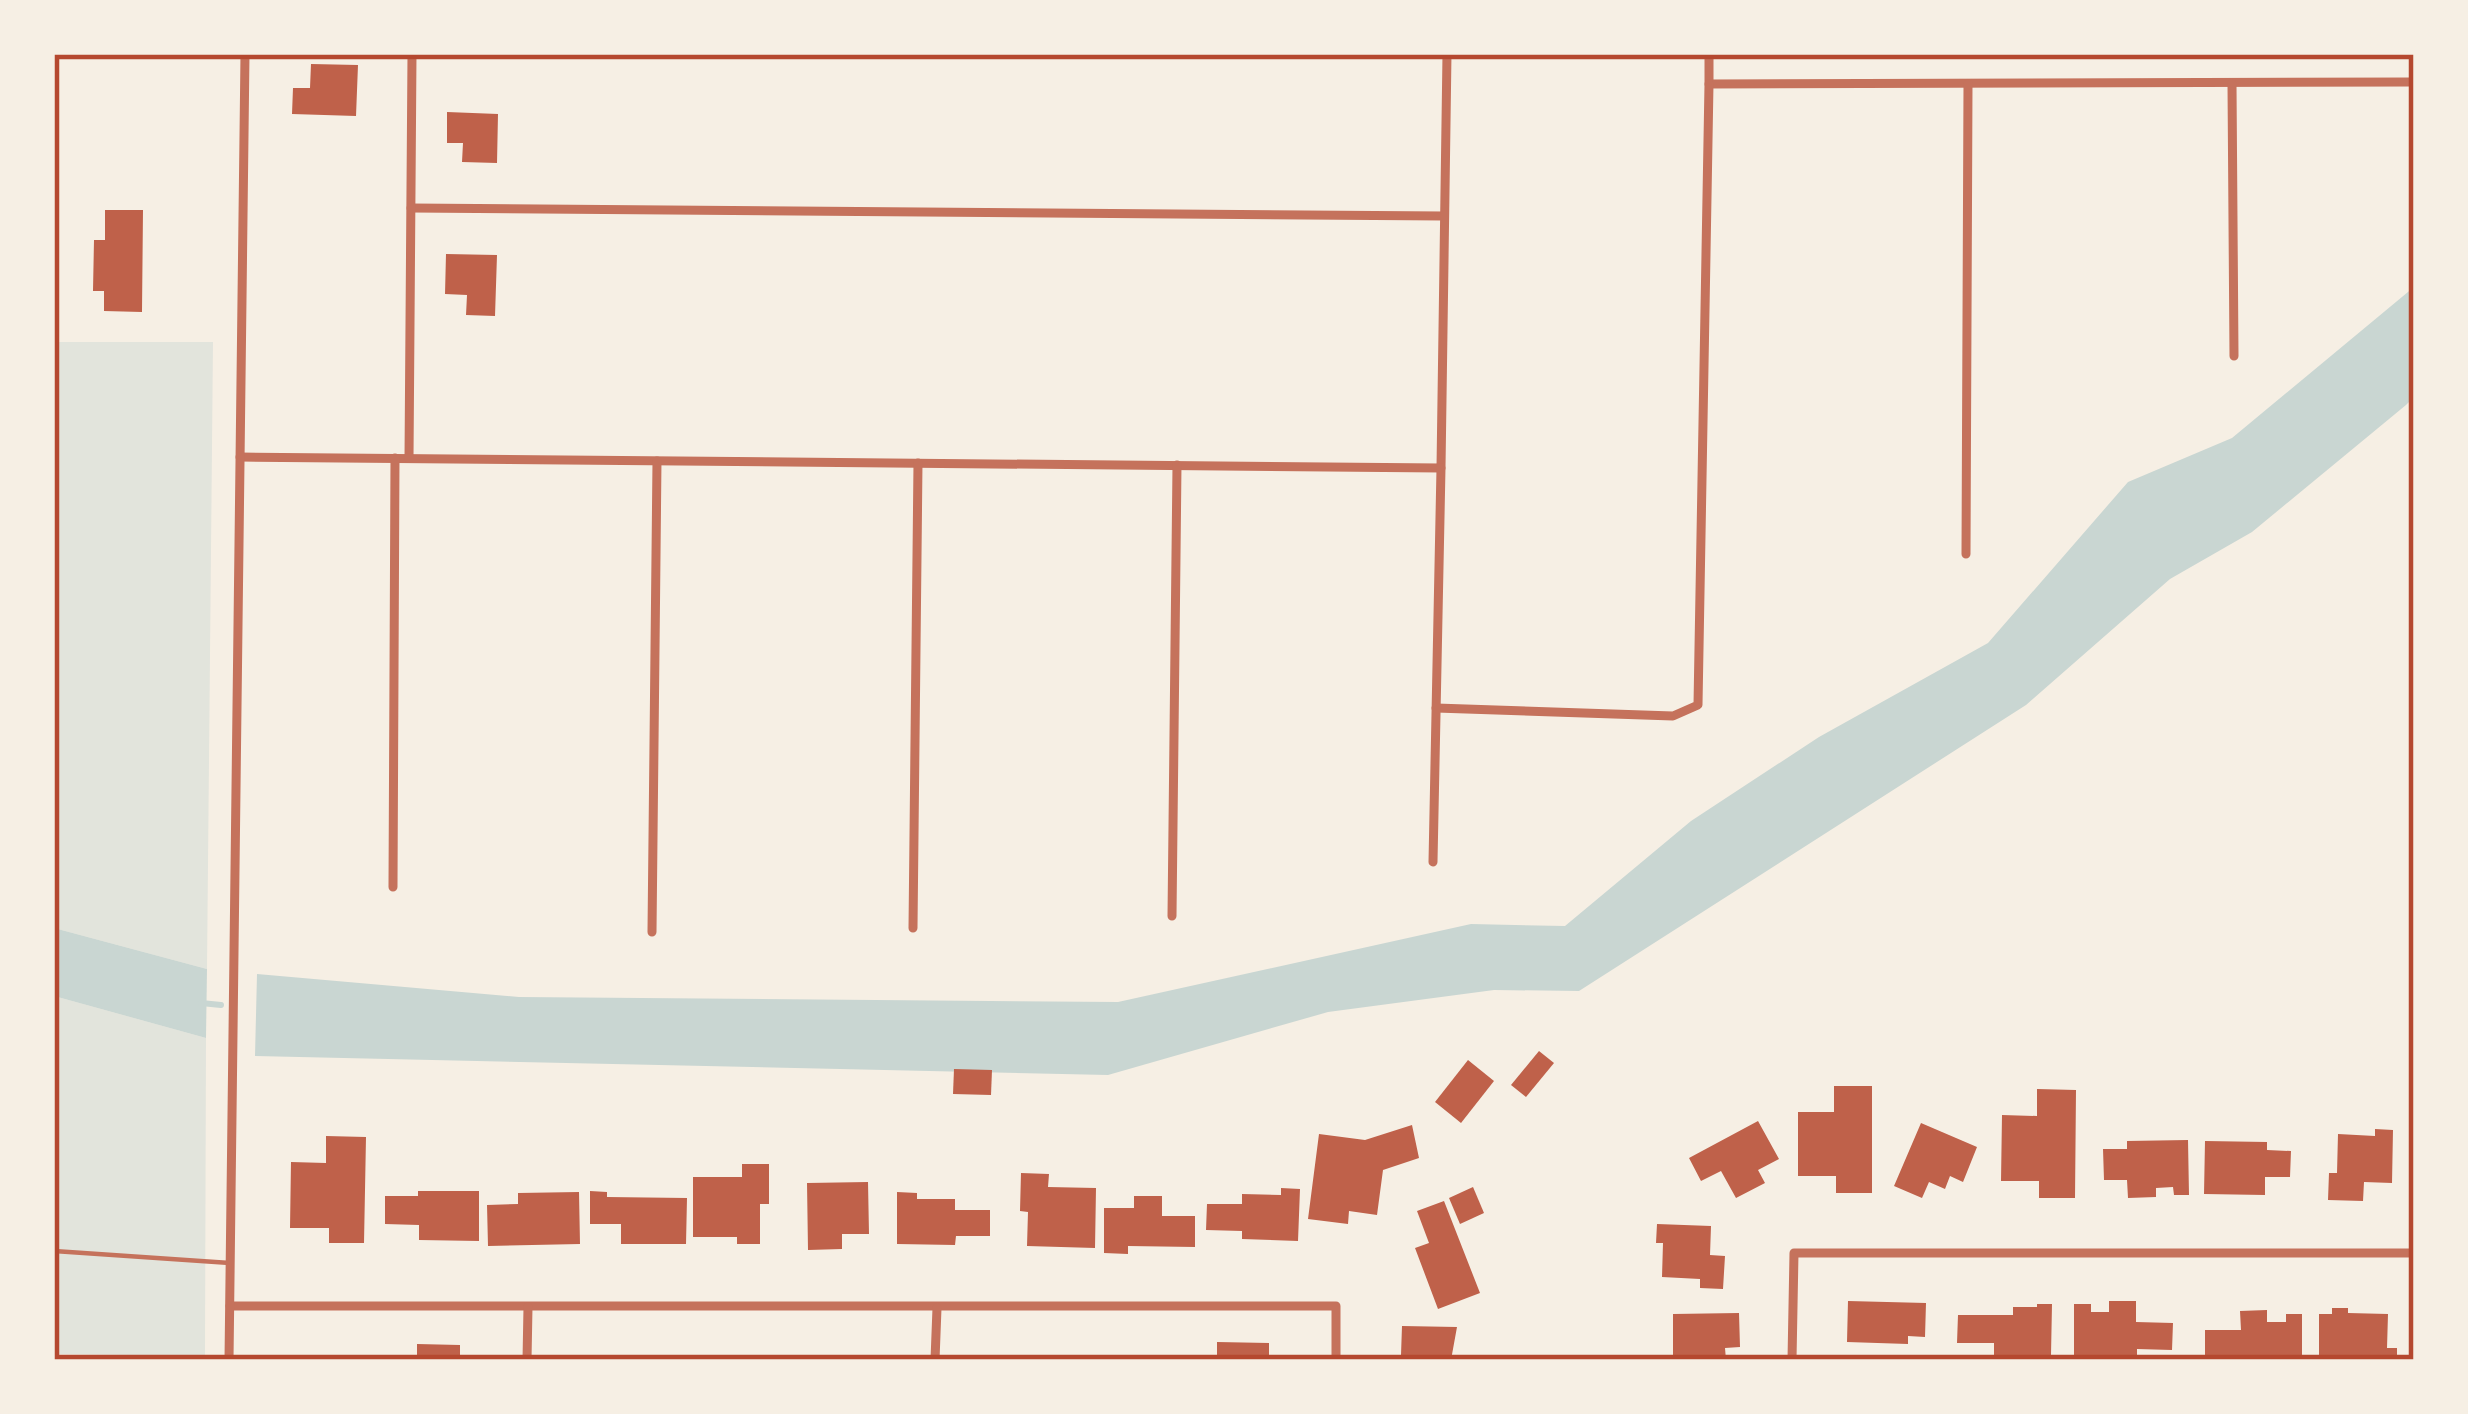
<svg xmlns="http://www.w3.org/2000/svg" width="2468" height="1414" font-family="Commissioner,sans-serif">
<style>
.green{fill:#e2e4dc}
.water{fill:#c9d6d2}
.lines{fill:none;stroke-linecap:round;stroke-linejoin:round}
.stream{stroke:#c9d6d2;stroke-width:6}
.building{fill:#bf614a}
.service{stroke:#c5725c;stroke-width:4.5}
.minor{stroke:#c5725c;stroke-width:9}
.neatline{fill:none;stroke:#b5482f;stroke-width:4.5}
</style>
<rect width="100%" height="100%" fill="#f6efe4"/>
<g class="green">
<path d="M54 342H213L207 969 54 928Z"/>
<path d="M54 996 206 1038 205 1356 54 1354Z"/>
</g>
<g class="water">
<path d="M2414 287V397L2406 405 2252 532 2170 579 2026 705 1579 991 1494 990 1328 1012 1108 1075 255 1056 257 974 519 997 1118 1002 1471 924 1565 926 1691 821 1819 737 1988 643 2128 482 2232 438Z"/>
<path d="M54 928 207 969 206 1038 54 996Z"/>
</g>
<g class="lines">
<path class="stream" d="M201 1003 221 1005"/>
</g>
<g class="building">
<path d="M311 64 358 65 356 116 292 114 293 88H310Z"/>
<path d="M447 112 498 114 497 163 462 162 463 143H447Z"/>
<path d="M105 210H143L142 312 104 311V291H93L94 240H105Z"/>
<path d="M446 254 497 255 495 316 466 315 467 295 445 294Z"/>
<path d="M1539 1051 1554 1063 1526 1097 1511 1085Z"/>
<path d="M1468 1060 1494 1081 1461 1123 1435 1102Z"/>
<path d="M954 1069 992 1070 991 1095 953 1094Z"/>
<path d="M1834 1086H1872V1193H1836V1176H1798V1112H1834Z"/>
<path d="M2037 1089 2076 1090 2075 1198H2039V1181H2001L2002 1115 2037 1116Z"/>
<path d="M1758 1121 1779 1159 1758 1170 1765 1183 1736 1198 1721 1171 1701 1181 1689 1158Z"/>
<path d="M1921 1123 1977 1147 1963 1182 1950 1176 1945 1189 1929 1182 1922 1198 1894 1186Z"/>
<path d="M1412 1125 1419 1158 1383 1170 1377 1215 1349 1211 1348 1224 1308 1219 1319 1134 1365 1140Z"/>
<path d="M2375 1129 2393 1130 2392 1183 2364 1182 2363 1201 2328 1200 2329 1173H2337L2338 1134 2375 1136Z"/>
<path d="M326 1136 366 1137 364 1243H329V1228H290L291 1162 326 1163Z"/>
<path d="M2188 1140 2189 1195H2174L2173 1187 2156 1188V1197L2128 1198 2127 1180H2104L2103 1149H2127V1141Z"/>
<path d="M2205 1141 2267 1142V1150L2291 1151 2290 1177H2265V1195L2204 1194Z"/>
<path d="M742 1164H769V1204H760V1244H737V1237H693V1177H742Z"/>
<path d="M1021 1173 1049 1174 1048 1187 1096 1188 1095 1248 1027 1246 1028 1212 1020 1211Z"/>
<path d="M868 1182 869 1234H842V1249L808 1250 807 1183Z"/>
<path d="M1473 1187 1484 1213 1460 1224 1449 1198Z"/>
<path d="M1281 1188 1300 1189 1298 1241 1242 1239V1231L1206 1230 1207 1204H1242V1194L1281 1195Z"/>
<path d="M418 1191H479V1241L419 1240V1225L385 1224V1196H418Z"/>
<path d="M590 1191 607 1192V1197L687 1198 686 1244H621V1224H590Z"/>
<path d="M579 1192 580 1244 488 1246 487 1205 518 1204V1193Z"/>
<path d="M897 1192 917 1193V1199H955V1210H990V1236H956L955 1245 897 1244Z"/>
<path d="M1134 1196H1162V1216H1195V1247L1128 1246V1254L1104 1253V1208H1134Z"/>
<path d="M1444 1201 1480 1293 1438 1309 1415 1248 1429 1243 1417 1211Z"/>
<path d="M1657 1224 1711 1226 1710 1255 1725 1256 1723 1289 1700 1288V1279L1662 1277 1663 1243H1656Z"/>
<path d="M1848 1301 1926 1303 1925 1337 1908 1336V1344L1847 1342Z"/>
<path d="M2109 1301H2136V1322L2173 1323 2172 1350 2137 1349V1358L2074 1357V1304H2091V1312H2109Z"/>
<path d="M2037 1304H2052L2051 1355H1994V1343H1957L1958 1315H2013V1307H2037Z"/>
<path d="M2332 1308H2348V1313L2388 1314 2387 1348H2397V1360H2319V1314H2332Z"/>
<path d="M2267 1310V1322H2286V1314H2302V1360H2205V1330H2241L2240 1311Z"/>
<path d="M1739 1313 1740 1347 1725 1348 1726 1360H1673V1314Z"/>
<path d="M1402 1326 1457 1327 1451 1360H1387V1355H1401Z"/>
<path d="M1217 1342 1269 1343V1360H1217Z"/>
<path d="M417 1344 460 1345V1360H417Z"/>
</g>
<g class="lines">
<path class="service" d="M54 1251 230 1263"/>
<g class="minor">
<path d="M1709 54V84L2414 82"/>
<path d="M2232 84 2234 356"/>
<path d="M411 208 1444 216"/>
<path d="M240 457 1441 468 1447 54"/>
<path d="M409 458 412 54"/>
<path d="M1966 554 1968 84"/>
<path d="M1436 708 1673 716 1698 705 1709 84"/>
<path d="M1433 862 1441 468"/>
<path d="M393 887 395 458"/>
<path d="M1172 916 1177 465"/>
<path d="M913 928 918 463"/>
<path d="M652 932 657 461"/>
<path d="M230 1306H1336V1360"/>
<path d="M229 1360 245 54"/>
<path d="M527 1360 528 1307"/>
<path d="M935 1360 937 1308"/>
<path d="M1792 1360 1794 1253H2414"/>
</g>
</g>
<rect width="2468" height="1414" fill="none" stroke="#f6efe4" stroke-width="114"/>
<rect x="57" y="57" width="2354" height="1300" class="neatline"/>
</svg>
